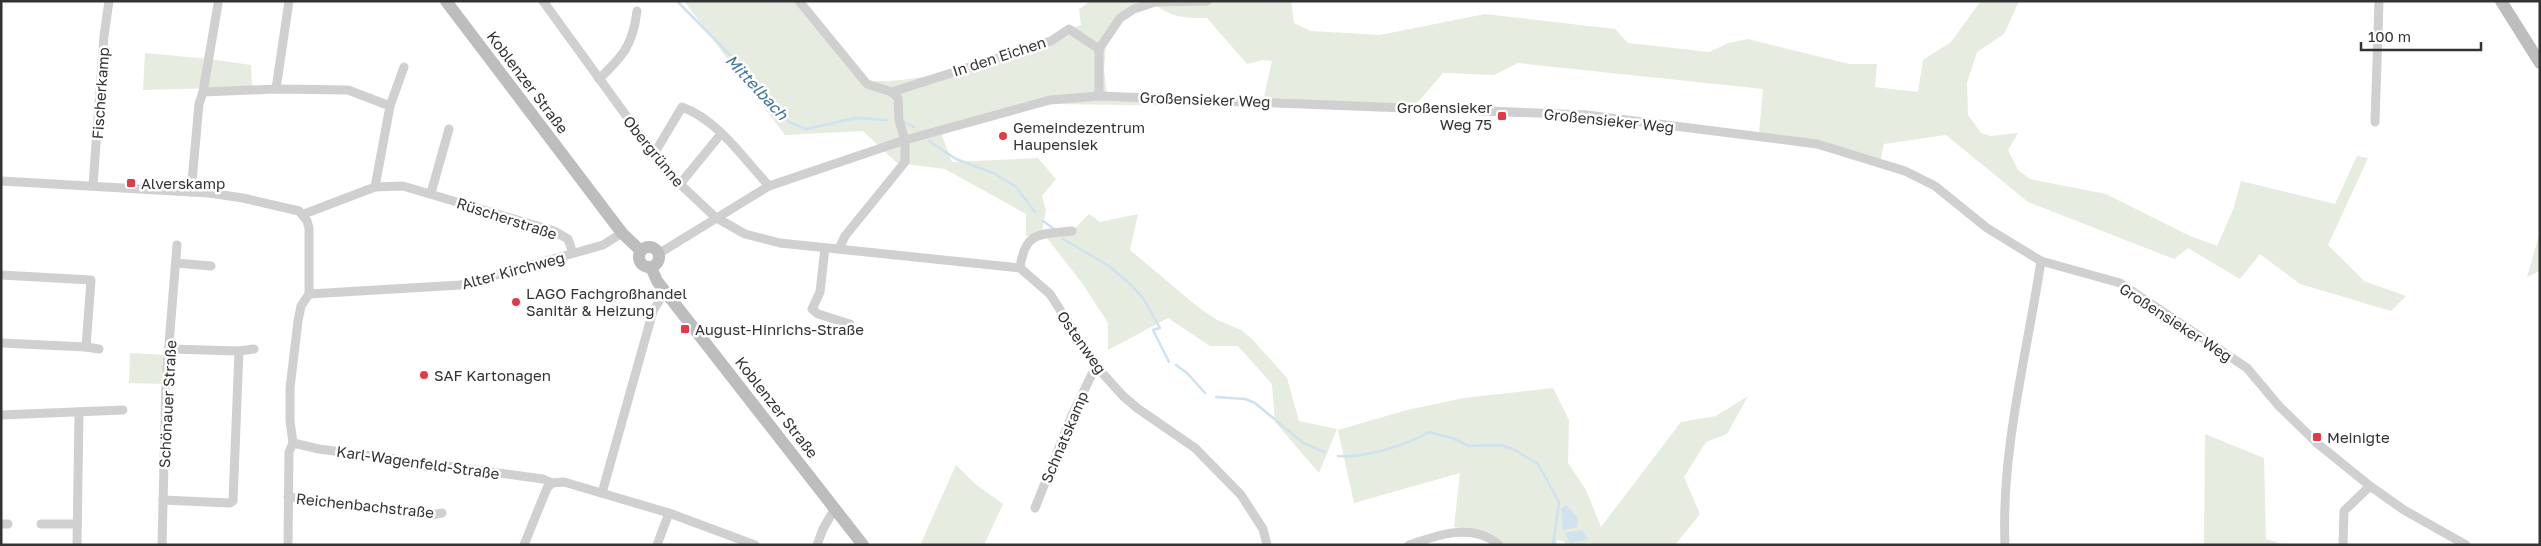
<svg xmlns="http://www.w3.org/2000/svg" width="2541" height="546" font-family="'Golos Text',sans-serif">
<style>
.green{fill:#e6ecdf}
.water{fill:#cfe2ee}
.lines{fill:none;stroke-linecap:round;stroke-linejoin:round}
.stream{stroke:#cfe2ee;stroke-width:2.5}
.street{stroke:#d0d0d0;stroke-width:9}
.secondary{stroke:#bdbdbd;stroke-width:12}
.poi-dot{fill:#e63946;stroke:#fff;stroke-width:2}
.labels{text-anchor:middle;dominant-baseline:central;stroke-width:5;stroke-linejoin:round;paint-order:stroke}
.street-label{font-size:15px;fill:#333;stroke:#fff}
.poi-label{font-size:15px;fill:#333;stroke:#fff;text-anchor:start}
.water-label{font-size:16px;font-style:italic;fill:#3f7597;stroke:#fff}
</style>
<rect width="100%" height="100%" fill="#fff"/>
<g class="green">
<path d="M684 1H802L868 81C940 84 1014 49 1081 25L1079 9 1091 1H1291L1294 23 1311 31 1380 35 1485 14 1615 29 1628 43 1709 52 1729 43 1748 39 1849 64H1877L1875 87 1918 92 1923 60 1951 42 1981 1H2019L2004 34 1977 52 1967 83 1968 115 1981 133 1991 136 2018 133 2008 150 2018 170 2030 179 2106 194 2190 236 2217 246 2233 210 2241 181 2335 204 2357 156 2368 158 2328 245 2364 281 2406 296 2391 311 2300 284 2260 254 2240 279 2188 248 2174 259 2028 202 1946 135 1884 144 1880 163 1759 134 1763 89 1518 63 1494 75 1443 73 1412 109 1054 104 1050 100 1263 101 1272 61 1262 60 1247 64 1207 18C1187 18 1170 18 1155 4L1126 16 1106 44 1104 70 1107 94 1048 98 939 128 952 162 1038 158 1056 179 1042 196 1046 210 1042 232 1074 229 1089 214 1100 222 1138 214 1130 250 1198 307 1217 320 1241 330 1252 339 1287 378 1299 421 1337 429 1319 473 1275 422 1272 384 1238 346H1210L1168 318 1108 350V323L1082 283 1043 233 1026 236V214L945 169 897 163 863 131 785 135Z"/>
<path d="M145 53 209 59 251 65 252 87 143 90Z"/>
<path d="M2540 232V271L2527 277Z"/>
<path d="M130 353 164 355 162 384 129 383Z"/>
<path d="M1553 388 1569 420 1568 463 1586 490 1601 527 1681 422 1716 416 1748 396 1727 434 1706 442 1684 477 1700 514 1675 545H1592L1590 543 1565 545V542L1557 540 1556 545H1502L1485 532 1454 527 1460 473 1354 503 1338 430 1407 410 1464 398Z"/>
<path d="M2205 434 2264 458 2266 539 2286 545H2204Z"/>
<path d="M956 465 974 483 1003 504 984 545H924L921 543Z"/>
</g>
<g class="water">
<path d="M1566 505 1578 518 1577 527 1563 530 1561 509Z"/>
<path d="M1582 530 1588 539 1570 543 1565 533Z"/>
</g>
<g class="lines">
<g class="stream">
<path d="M677 1 734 59 789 122 806 129 856 118 887 120"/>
<path d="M905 122 914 127"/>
<path d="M929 141 956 159 993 173 1015 186 1035 212"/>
<path d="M1043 221 1054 229"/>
<path d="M1063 239 1109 266 1129 283 1143 298 1160 328 1153 330 1169 362"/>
<path d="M1176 365 1187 373 1205 393"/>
<path d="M1216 397 1245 399 1255 403 1302 442 1324 452"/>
<path d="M1338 456C1365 458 1405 446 1429 432L1452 438 1469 446 1501 445 1513 449 1538 464 1559 502 1553 545"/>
</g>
<g class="street">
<path d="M543 1 654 154 680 184 715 217 745 234 780 243 1020 268 1050 294 1096 366 1123 396 1137 408 1195 448 1241 495 1263 529 1267 545"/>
<path d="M799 1 867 84 892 92 898 98 899 120 905 140V162L845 236 839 249"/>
<path d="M599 79C623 56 633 45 637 11"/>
<path d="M276 89 289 1"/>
<path d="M203 92 218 4"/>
<path d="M892 92 1051 41 1069 29 1099 49"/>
<path d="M1099 96V49L1120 18 1134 9 1155 2 1207 1"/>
<path d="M2375 122 2379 1"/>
<path d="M654 154 682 107C718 120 744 159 769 186"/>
<path d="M1 181 209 193 243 198 299 211 307 221 309 228V294L301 306 298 321 290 388V421L293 443 319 449 543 479 552 483"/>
<path d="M680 184 721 134"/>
<path d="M93 185 104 36 109 1"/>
<path d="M375 187 390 106 404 67"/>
<path d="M191 192 199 104 203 92 276 89 348 90 390 106"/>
<path d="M431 193 449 129"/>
<path d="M304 214 375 187 403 186 554 231 568 239 573 253"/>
<path d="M825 248 820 292 812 309 818 314 850 324"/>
<path d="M658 254 769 186 905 140 1050 100 1099 96 1587 115 1817 144 1905 171 1935 186 1987 228 2041 261 2120 283 2247 368 2279 406 2318 444 2370 486 2404 510 2466 545"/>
<path d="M176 263 211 266"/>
<path d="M1020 268C1025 230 1040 235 1072 231"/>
<path d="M1 275 91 280 86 347 1 343"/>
<path d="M309 294 460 285 603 245 622 233"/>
<path d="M86 347 99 349"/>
<path d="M170 349 239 351 254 349"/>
<path d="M1 415 123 410"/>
<path d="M602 493 653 311 666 290"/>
<path d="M288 497 431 515 442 513"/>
<path d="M163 500 230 503 233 501 239 351"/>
<path d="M1035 508 1072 415 1096 366"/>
<path d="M1 524H8"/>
<path d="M41 524H77"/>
<path d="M77 545 79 412"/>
<path d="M162 545 166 381 177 245"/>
<path d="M288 545 289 452 293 443"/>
<path d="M524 545 547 488 552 483 564 482 669 513 755 545"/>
<path d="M657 545 669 513"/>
<path d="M817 545 823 529 835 508"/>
<path d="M1409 545C1437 535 1473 522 1499 545"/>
<path d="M2005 545C2001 449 2027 354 2041 261"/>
<path d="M2343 545 2344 511 2370 486"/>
</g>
<g class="secondary">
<path d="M446 1 622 233 641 251"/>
<path d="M2501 1 2540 63"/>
<circle cx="649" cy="257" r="10"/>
<path d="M651 267 657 281 863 545"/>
</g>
</g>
<g class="poi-dot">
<rect x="1497" y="111" width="10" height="10" rx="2.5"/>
<circle cx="1003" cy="136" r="5"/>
<rect x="126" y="178" width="10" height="10" rx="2.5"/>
<circle cx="516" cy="302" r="5"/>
<rect x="680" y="324" width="10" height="10" rx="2.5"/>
<circle cx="424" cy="375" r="5"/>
<rect x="2312" y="432" width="10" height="10" rx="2.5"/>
</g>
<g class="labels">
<g class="street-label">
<text transform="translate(999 56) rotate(-18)">In den Eichen</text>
<text transform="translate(528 82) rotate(53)">Koblenzer Straße</text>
<text transform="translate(100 93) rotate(-86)">Fischerkamp</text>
<text transform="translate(1205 99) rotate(2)">Großensieker Weg</text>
<text transform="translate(1609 120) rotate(6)">Großensieker Weg</text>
<text transform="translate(654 151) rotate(51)">Obergrünne</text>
<text transform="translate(507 218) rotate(18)">Rüscherstraße</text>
<text transform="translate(513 270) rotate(-15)">Alter Kirchweg</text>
<text transform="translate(2176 322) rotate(33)">Großensieker Weg</text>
<text transform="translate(1082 342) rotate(55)">Ostenweg</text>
<text transform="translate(167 404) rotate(-87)">Schönauer Straße</text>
<text transform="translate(777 407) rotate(52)">Koblenzer Straße</text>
<text transform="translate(1064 437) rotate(-67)">Schnatskamp</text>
<text transform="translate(418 462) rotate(8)">Karl-Wagenfeld-Straße</text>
<text transform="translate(365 505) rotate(6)">Reichenbachstraße</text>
</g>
<g class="poi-label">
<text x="1492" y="107" text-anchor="end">Großensieker<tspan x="1492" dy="17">Weg 75</tspan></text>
<text x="1013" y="127">Gemeindezentrum<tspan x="1013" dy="17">Haupensiek</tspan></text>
<text x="141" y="183">Alverskamp</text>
<text x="526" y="293">LAGO Fachgroßhandel<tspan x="526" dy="17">Sanitär &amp; Heizung</tspan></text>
<text x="695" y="329">August-Hinrichs-Straße</text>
<text x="434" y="375">SAF Kartonagen</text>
<text x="2327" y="437">Meinigte</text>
</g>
<g class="water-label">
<text transform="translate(757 87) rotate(47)">Mittelbach</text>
</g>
</g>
<rect width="2541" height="546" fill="none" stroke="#333333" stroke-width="5"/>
<path d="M2361 42v8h120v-8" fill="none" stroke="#333333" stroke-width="2.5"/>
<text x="2368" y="42" font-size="15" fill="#333333" stroke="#ffffff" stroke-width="4" paint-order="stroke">100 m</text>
</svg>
